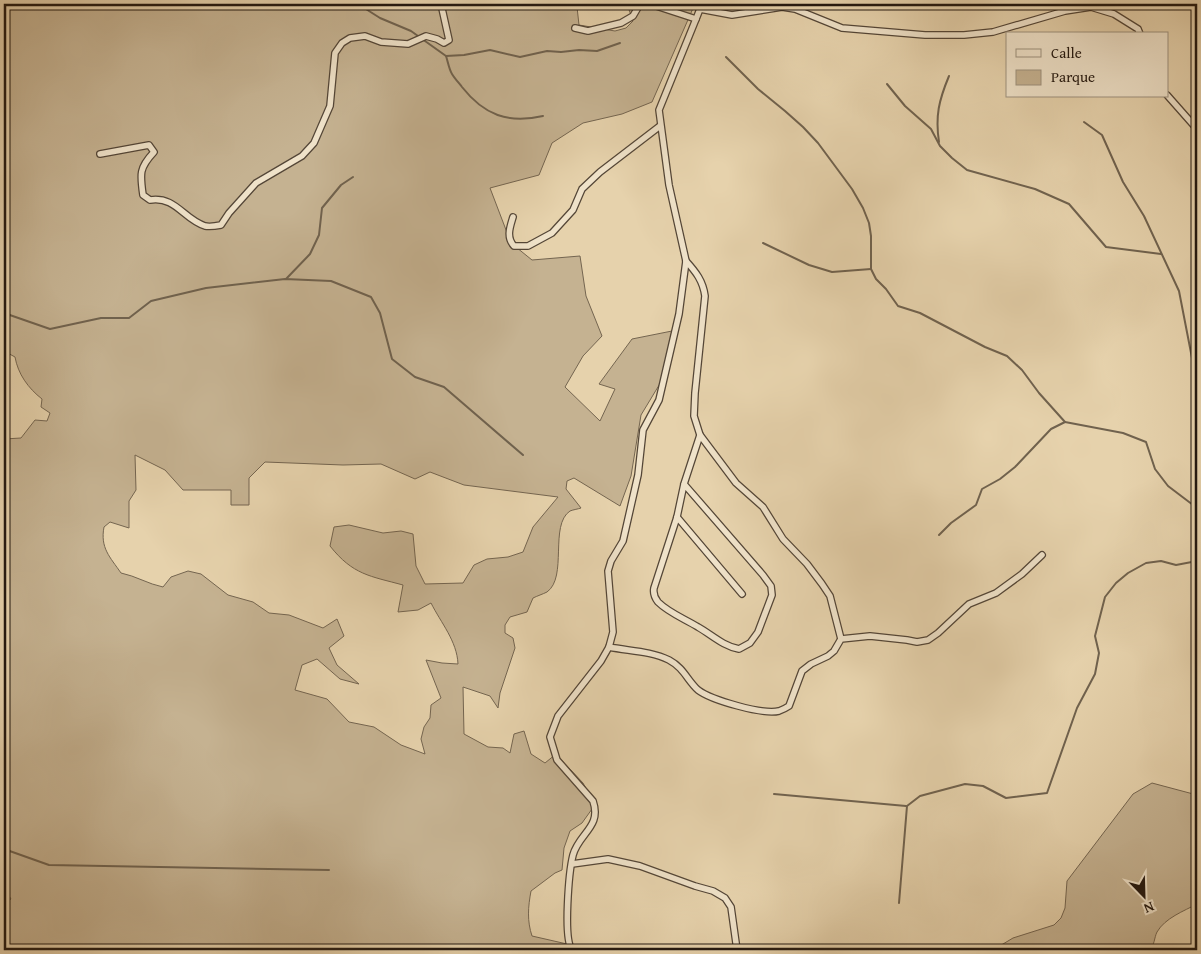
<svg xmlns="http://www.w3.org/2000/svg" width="1201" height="954" font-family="'Gentium Book Plus',serif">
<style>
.green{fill:#c5b291;stroke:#746550;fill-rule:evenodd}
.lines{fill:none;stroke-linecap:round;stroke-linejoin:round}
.stream{stroke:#70624e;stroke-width:2}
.street-casing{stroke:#544637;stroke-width:8}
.street{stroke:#efe2c9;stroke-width:5.5}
</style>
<rect width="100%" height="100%" fill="#e6d2ac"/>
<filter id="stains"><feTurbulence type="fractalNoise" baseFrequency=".004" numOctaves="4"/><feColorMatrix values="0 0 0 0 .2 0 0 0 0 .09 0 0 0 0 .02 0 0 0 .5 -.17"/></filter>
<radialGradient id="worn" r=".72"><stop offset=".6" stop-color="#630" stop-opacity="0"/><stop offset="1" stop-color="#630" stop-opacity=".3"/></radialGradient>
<g class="green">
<path d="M4 4H573L577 7 579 25 615 31 626 28 633 21 627 4H694V6L652 102 622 114 583 123 552 143 539 175 490 188 511 243 532 260 580 256 586 296 602 336 583 356 565 387 600 421 615 389 599 384 632 339 672 331 664 377 641 415 631 476 620 506 574 478 567 481 566 489 581 508C578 509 572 510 570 511 549 525 568 577 547 592 543 594 537 596 533 598L527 612 510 617 505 625V633L513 638 515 648 500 693 498 708 490 696 463 687 464 734 488 747 503 748 510 753 514 734 524 731 531 754 545 763 556 754 583 783 590 796 592 809 582 823 570 831 564 848 562 870 555 873 531 891C528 907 527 921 532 936L567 944 574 950H4V904L11 899 4 888V721L5 719 4 717V439L21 438 35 420 47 421 50 413 41 407 42 399C28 388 18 374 15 357L4 351ZM135 455 165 470 183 490H231V505H249V478L265 462 343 465 381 464 415 479 430 472 464 485 558 497 533 527 523 552 508 557 487 559 474 565 463 583 425 584 416 566 413 534 401 531 383 533 349 525 334 527 330 546C353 575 370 576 403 585L398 612 418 610 431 603C441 623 457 641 458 664L442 663 426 660 441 698 431 705 430 718 424 727 421 739 425 754 401 745 374 727 349 722 327 699 295 690 302 665 317 659 340 679 359 684 337 665 329 648 344 636 337 619 323 628 289 615 269 613 253 602 228 595 201 574 188 571 171 577 163 587C148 584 136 576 121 573 110 557 100 548 104 527L110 522 129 528V501L136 490Z"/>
<path d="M1152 783 1197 795V904C1184 911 1165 918 1157 932 1154 938 1155 945 1149 950H993L1013 938 1054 925 1061 918 1065 908 1067 881 1133 794Z"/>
</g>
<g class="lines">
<g class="stream">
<path d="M358 4 380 18 411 31 446 56 464 55 490 50 520 57 547 51 561 52 579 50 597 51 620 43"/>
<path d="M446 56C448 62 449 69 452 74 455 79 459 83 462 87 484 115 508 124 543 116"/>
<path d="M726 57 758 89 785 111 803 127 818 143 852 189 863 208 869 223 871 236V269L876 279 886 289 898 306 920 313 985 347 1007 356 1022 370 1039 393 1065 422 1123 433 1146 442 1155 469 1168 486 1197 508"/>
<path d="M887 84 905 106 931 129 940 146 952 158 967 170 1035 189 1069 204 1106 247 1161 254"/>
<path d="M1084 122 1102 135 1123 182 1144 216 1179 291 1192 358 1197 363"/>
<path d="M939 142C935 116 939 100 949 76"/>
<path d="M763 243 809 265 832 272 871 269"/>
<path d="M286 279 310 254 319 235 322 208 341 185 353 177"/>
<path d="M4 313 50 329 101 318H129L151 301 206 288 285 279 331 281 371 297 380 313 392 359 415 377 444 387 523 455"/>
<path d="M939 535 951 523 976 505 982 489 1000 479 1015 467 1051 429 1065 422"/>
<path d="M774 794 906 806"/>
<path d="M4 849 49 865 329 870"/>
<path d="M899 903 907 806 920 796 965 784 983 786 1006 798 1047 793 1077 708 1095 674 1099 653 1095 636 1105 597 1116 583 1128 573 1146 563 1161 561 1176 565 1197 561"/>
</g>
<defs>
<g id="street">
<path d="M650 4 696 19"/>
<path d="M700 9 732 15 782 7 795 9 842 28 925 35H964L993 32 1065 11 1091 7 1114 14 1138 29 1140 34"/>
<path d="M575 28 588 31 621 23 633 16 640 4"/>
<path d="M1167 95 1197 129"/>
<path d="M100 154 149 145 154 152C139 168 140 174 143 195L150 200C176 196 183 219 205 226 210 227 216 226 221 225L229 213 256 183 302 156 314 143 330 106 335 53 342 43 350 38 365 36 381 42 408 44 426 36 437 39 444 43 449 40 441 4"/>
<path d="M513 217C510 227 506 237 514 246H528L552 233 573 210 582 189 600 172 660 126"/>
<path d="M686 261C696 272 703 281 705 296L695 393 694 416 700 435 736 483 763 507 783 539 807 564 822 584 830 596 841 639"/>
<path d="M684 484 763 575 771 586 772 595 758 632 750 643 739 649C723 646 712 635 698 627 685 619 669 613 658 602 654 597 653 593 654 588L677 517 684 484 700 435"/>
<path d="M677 517 742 594"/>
<path d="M609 647C629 651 651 651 669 660 684 668 687 680 698 690 711 700 763 715 779 711 782 710 786 708 789 706L802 671 811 664 828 656 834 651 841 639 870 636 907 640 917 642 928 640 938 633 969 604 996 593 1022 574 1042 555"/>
<path d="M572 864 608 859 640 866 695 886 713 891 725 898 731 907 737 950"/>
<path d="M572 950C563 938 569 871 573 855 579 833 602 827 593 801L557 760 550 737 558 716 601 661 609 647 613 632 608 571 611 561 623 541 638 475 643 430 659 400 679 314 686 261 669 185 659 110 696 19 700 9 699 4"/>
</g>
</defs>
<use href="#street" class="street-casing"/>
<use href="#street" class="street"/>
</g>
<rect width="1201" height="954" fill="none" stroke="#e6d2ac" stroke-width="20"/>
<rect x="5" y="5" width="1191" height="944" fill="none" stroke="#231810" stroke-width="2.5"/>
<rect x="10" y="10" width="1181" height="934" fill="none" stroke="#231810"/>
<rect x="1006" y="32" width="162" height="65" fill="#efe2c9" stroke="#9d917f"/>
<rect x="1016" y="49" width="25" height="8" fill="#efe2c9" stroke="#9d917f"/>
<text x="1051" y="58" font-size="15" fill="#231810">Calle</text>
<rect x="1016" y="70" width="25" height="15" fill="#c5b291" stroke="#9d917f"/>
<text x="1051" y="82" font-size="15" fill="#231810">Parque</text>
<g transform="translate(1144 896) rotate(157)" stroke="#efe2c9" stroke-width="4" paint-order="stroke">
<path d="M0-4L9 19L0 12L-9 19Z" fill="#231810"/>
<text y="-8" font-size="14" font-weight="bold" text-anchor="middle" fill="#231810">N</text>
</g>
<rect width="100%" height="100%" filter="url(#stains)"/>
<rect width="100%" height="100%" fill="url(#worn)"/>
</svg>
